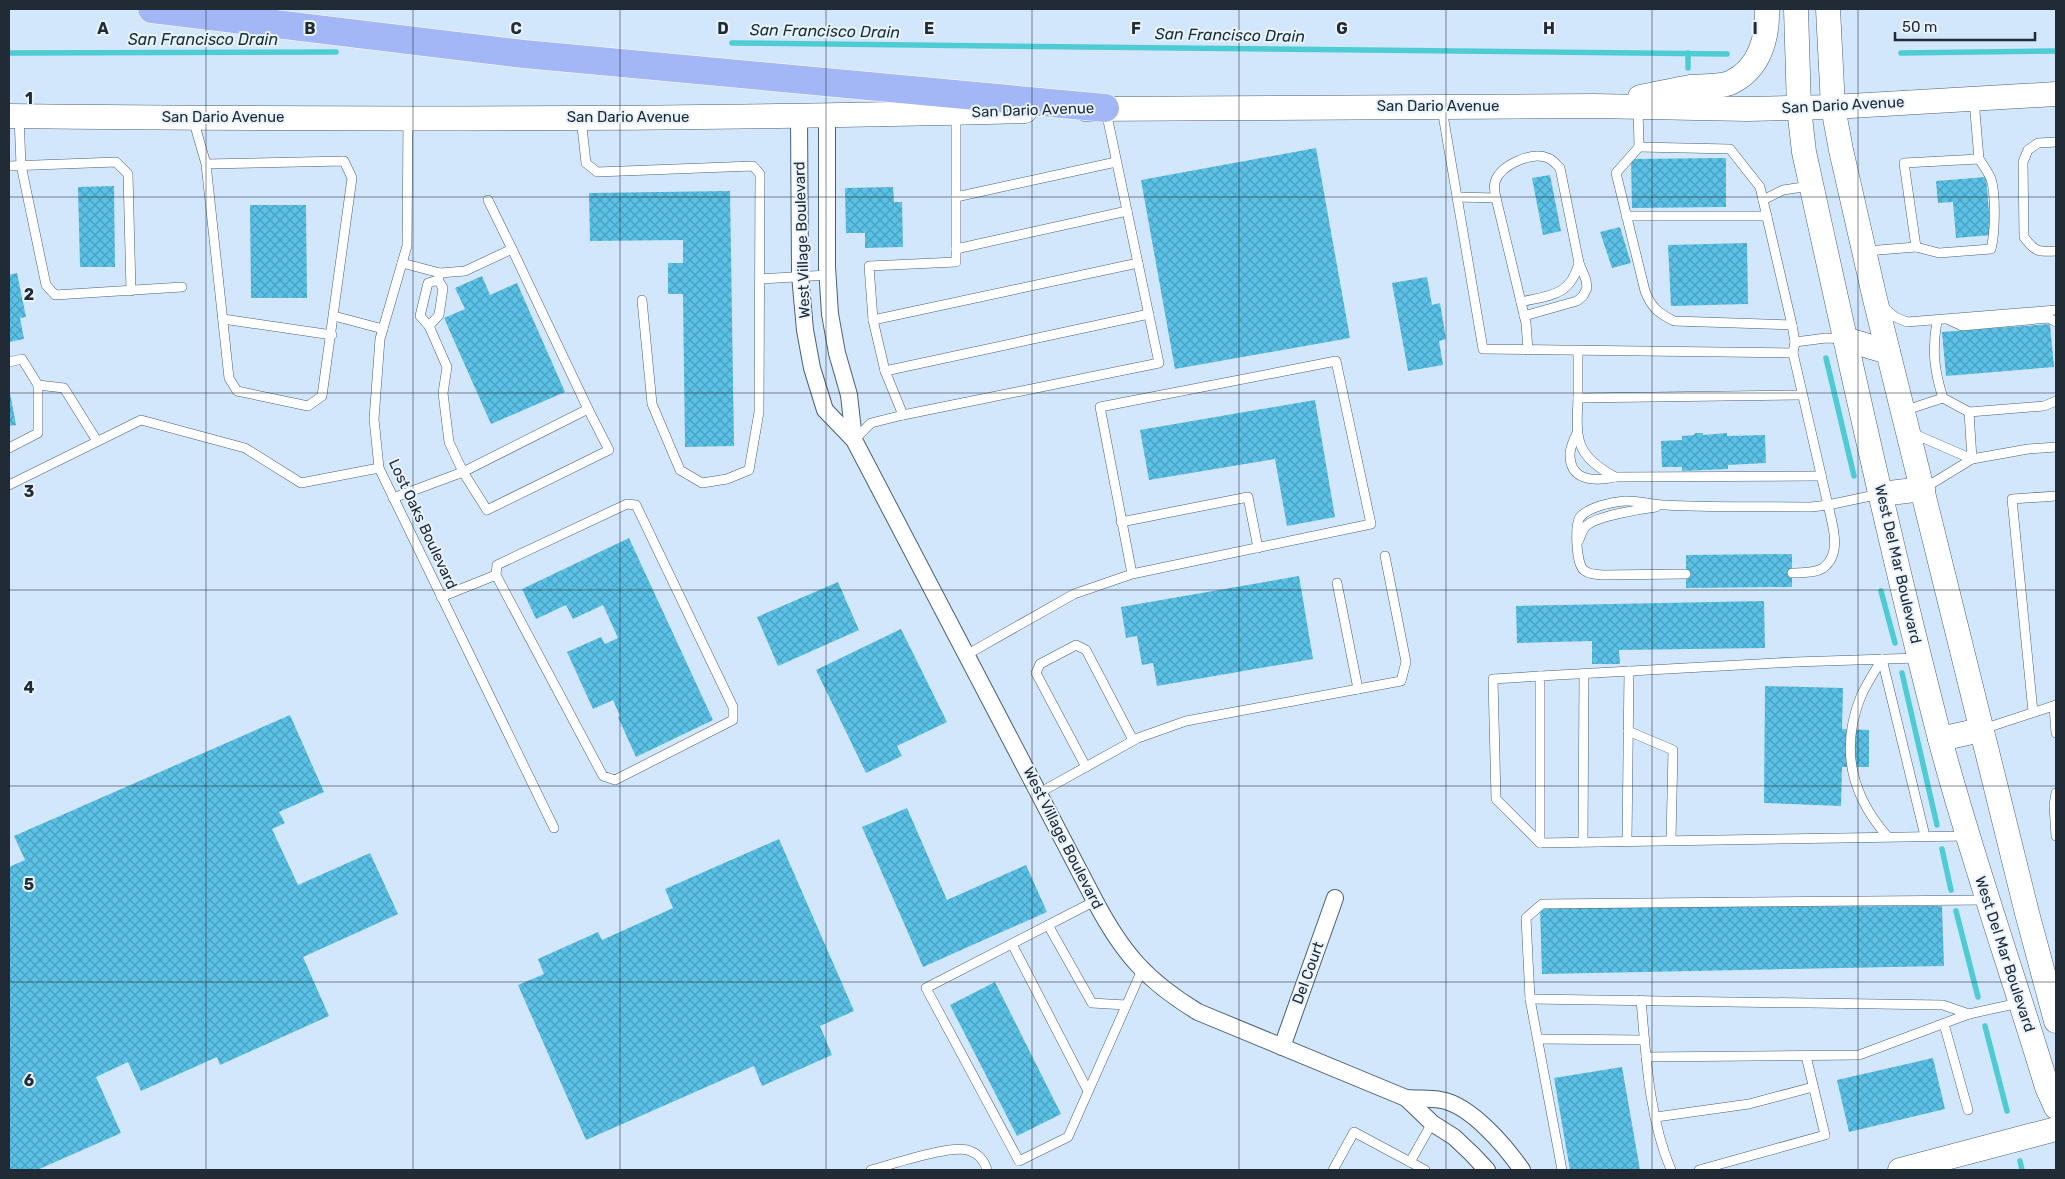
<svg xmlns="http://www.w3.org/2000/svg" width="2065" height="1179" font-family="Rubik,sans-serif">
<style>
.lines{fill:none;stroke-linecap:round;stroke-linejoin:round}
.stream{stroke:#4fcbd4;stroke-width:5.5}
.building{fill:url(#building-cross-hatch)}
.service-casing{stroke:#496076;stroke-width:10}
.minor-casing{stroke:#496076;stroke-width:18}
.secondary-casing{stroke:#496076;stroke-width:25}
.motorway-casing{stroke:#fff;stroke-width:29}
.service{stroke:#fff;stroke-width:9}
.minor{stroke:#fff;stroke-width:16}
.secondary{stroke:#fff;stroke-width:24}
.motorway{stroke:#a3b7f6;stroke-width:28}
.grid{fill:none;stroke:#212b35;stroke-width:1;stroke-opacity:0.55}
.labels{text-anchor:middle;dominant-baseline:central;stroke-width:4;stroke-linejoin:round;paint-order:stroke}
.street-label{font-size:15px;fill:#212b35;stroke:#e8f3fd}
.water-label{font-size:16px;font-style:italic;fill:#192f31;stroke:#e8f3fd}
.grid-label{font-size:16px;text-anchor:middle;font-weight:bold;fill:#212b35;stroke:#e8f3fd;stroke-width:4;stroke-linejoin:round;paint-order:stroke}
</style>
<defs>
<pattern id="building-cross-hatch" width="8" height="8" patternUnits="userSpaceOnUse" patternTransform="scale(1.25)"><rect width="8" height="8" fill="#5bc2e7"/><path d="M0 0l8 8M0 8l8-8" fill="none" stroke="#4b9ebc"/></pattern>
</defs>
<rect width="100%" height="100%" fill="#d2e7fb"/>
<g class="lines">
<g class="stream">
<path d="M732 43 1727 54"/>
<path d="M9 53 336 52"/>
<path d="M1688 53V68"/>
<path d="M1901 53 2056 51"/>
<path d="M1826 358 1854 476"/>
<path d="M1881 591 1895 643"/>
<path d="M1902 673 1937 825"/>
<path d="M1942 849 1951 890"/>
<path d="M1956 911 1978 997"/>
<path d="M1985 1026 2007 1111"/>
<path d="M2020 1161 2022 1170"/>
</g>
</g>
<g class="building">
<path d="M1316 148 1350 338 1175 369 1141 180Z"/>
<path d="M1726 158V207L1632 208 1631 159Z"/>
<path d="M1550 175 1561 231 1543 235 1532 178Z"/>
<path d="M1986 177 1991 235 1956 238 1953 202 1938 203 1936 181Z"/>
<path d="M114 186 115 267H80L78 187Z"/>
<path d="M893 187 894 202H902L903 247 865 248V233H846L845 188Z"/>
<path d="M730 191 734 446 685 447 683 294H668V263H683V240L590 241 589 193Z"/>
<path d="M250 205H306L307 298H251Z"/>
<path d="M1620 227 1631 263 1612 268 1600 232Z"/>
<path d="M1747 243 1748 304 1671 306 1668 245Z"/>
<path d="M17 273 26 317 20 318 24 339 9 342V275Z"/>
<path d="M482 276 490 295 517 283 565 392 491 424 444 318 465 309 455 288Z"/>
<path d="M1427 277 1432 305 1440 303 1446 339 1439 341 1443 365 1408 371 1392 283Z"/>
<path d="M2050 324 2054 367 1946 376 1942 332Z"/>
<path d="M10 393 16 425 9 426V394Z"/>
<path d="M1315 400 1335 517 1287 526 1275 459 1149 480 1140 430Z"/>
<path d="M1695 433H1703V435L1727 433V436L1765 435 1766 463 1728 465V469L1682 471V467H1662L1661 441 1682 440V436L1694 435Z"/>
<path d="M629 538 713 720 636 757 618 717 620 716 613 700 593 709 567 652 601 637 605 644 618 638 603 605 573 619 566 605 536 619 522 589Z"/>
<path d="M1792 554V587L1686 588V555Z"/>
<path d="M1299 576 1313 659 1157 686 1153 663 1142 665 1137 636 1126 638 1121 607Z"/>
<path d="M838 582 859 630 778 666 757 617Z"/>
<path d="M1764 601 1765 648 1619 650 1620 664H1592V641L1517 643 1516 606Z"/>
<path d="M901 629 947 722 897 746 902 756 866 773 816 670Z"/>
<path d="M1765 686 1843 688 1842 729 1869 730V767H1842L1841 806 1764 803Z"/>
<path d="M290 715 324 792 279 812 285 823 272 829 298 885 370 853 398 914 303 957 329 1016 220 1065 217 1057 141 1091 128 1062 96 1077 121 1133 37 1170H9V867L25 860 14 836Z"/>
<path d="M907 808 947 900 1026 865 1047 912 923 967 862 827Z"/>
<path d="M779 839 854 1011 820 1026 832 1055 762 1086 754 1066 586 1140 518 985 544 974 538 959 598 932 602 940 673 908 665 889Z"/>
<path d="M1942 906 1944 966 1542 974 1540 907Z"/>
<path d="M995 982 1061 1114 1017 1136 950 1005Z"/>
<path d="M1933 1058 1945 1109 1849 1132 1837 1080Z"/>
<path d="M1622 1067 1640 1170H1570L1554 1078Z"/>
</g>
<g class="lines">
<defs>
<g id="service">
<path d="M1638 107 1639 147 1730 149 1760 187 1792 325 1795 342 1793 353"/>
<path d="M1442 109 1483 349 1793 353 1828 505 1880 494"/>
<path d="M956 113V262L869 266 873 320 885 371 903 415 1159 363 1106 111"/>
<path d="M19 116 21 165 46 285 55 295 182 287"/>
<path d="M581 118 586 163 597 172 753 166 760 174 759 412 749 470 727 479 702 483 680 470 652 404 642 300"/>
<path d="M193 119 206 164 229 378 237 391 308 406 322 396 352 178 344 161 206 164"/>
<path d="M408 119 407 246 380 339 374 419 379 468 554 828"/>
<path d="M2056 142 2038 143 2028 150 2023 162 2024 237C2035 252 2038 252 2056 251"/>
<path d="M1639 147 1616 173 1645 291C1651 307 1658 313 1674 321L1792 325"/>
<path d="M9 166 116 162 128 174 131 291"/>
<path d="M956 197 1116 162"/>
<path d="M1457 197 1496 198 1526 323 1528 350"/>
<path d="M1496 198C1495 194 1494 186 1495 182 1500 165 1532 151 1548 158 1553 160 1556 164 1560 168L1579 263 1586 280 1587 288 1583 296 1577 301 1524 316"/>
<path d="M488 200 512 249"/>
<path d="M1763 200 1783 190 1810 186"/>
<path d="M1626 216H1767"/>
<path d="M1916 247 1939 253 1991 249C1995 234 1996 194 1991 179 1988 172 1983 165 1979 159"/>
<path d="M956 249 1127 211"/>
<path d="M1866 251 1916 247 1904 163 1979 159 1974 100"/>
<path d="M760 279 827 275"/>
<path d="M438 280 428 283 420 316 429 326 439 315 443 288 438 280 440 273"/>
<path d="M1521 302C1551 295 1570 296 1579 263"/>
<path d="M1882 306 1895 317 1907 322 2056 310"/>
<path d="M334 316 383 329"/>
<path d="M223 319 332 335"/>
<path d="M873 320 1138 263"/>
<path d="M1949 320 1962 326 2049 318 2056 322"/>
<path d="M1937 321C1932 350 1934 370 1943 398L1969 412 2044 406 2056 401"/>
<path d="M429 326 447 367 443 393 449 442 463 472 487 510 609 450 588 409"/>
<path d="M1795 342 1826 338 1845 339"/>
<path d="M1578 351V398L1802 395"/>
<path d="M9 362 22 359 38 385V433L9 448"/>
<path d="M885 371 1149 314"/>
<path d="M38 385 64 388 97 441"/>
<path d="M1578 398C1576 440 1575 455 1615 477L1821 476"/>
<path d="M1903 411 1943 398"/>
<path d="M1969 412 1972 459"/>
<path d="M1577 433C1574 439 1571 446 1570 453 1569 481 1594 482 1615 477"/>
<path d="M1912 433 1972 459"/>
<path d="M854 440 871 423 903 415"/>
<path d="M9 485 141 420 245 448 301 483 379 468"/>
<path d="M1923 489 1972 459 2028 449 2056 447"/>
<path d="M393 498 463 472 588 409 512 249 465 271 440 273 402 263"/>
<path d="M1121 522 1248 497 1258 548"/>
<path d="M1579 540C1581 535 1582 530 1586 526 1596 516 1641 509 1656 507"/>
<path d="M1686 574 1602 575C1596 574 1589 575 1584 570 1576 565 1574 522 1581 516 1590 507 1611 502 1624 501 1638 500 1652 505 1666 505 1714 508 1763 506 1811 507L1828 505C1832 523 1843 554 1823 568 1814 574 1802 572 1792 573"/>
<path d="M1337 583 1358 689"/>
<path d="M441 597 496 575 497 565 627 504 636 505 733 707V720L615 780 603 776 496 575"/>
<path d="M968 654 1074 594 1132 574 1100 407 1336 361 1371 524 1132 574"/>
<path d="M1918 658 1794 662 1540 676V843L1967 836"/>
<path d="M1882 659C1875 671 1867 683 1861 696 1840 748 1851 795 1887 836"/>
<path d="M1882 659 1925 836"/>
<path d="M1540 676 1493 679 1496 799 1540 843"/>
<path d="M2054 706 2056 733"/>
<path d="M2033 712 2012 499 2056 496"/>
<path d="M1983 729 2056 705"/>
<path d="M1628 731 1673 750 1671 840"/>
<path d="M1086 767 1036 673 1040 664 1076 645 1086 650 1133 740"/>
<path d="M1039 793 1138 738 1186 721 1401 681 1406 662 1385 556"/>
<path d="M2056 793 2054 805 2056 836"/>
<path d="M1627 841 1629 671"/>
<path d="M1583 842 1584 674"/>
<path d="M1095 901 926 988 1019 1161 1068 1137 1142 970"/>
<path d="M1048 925 1092 1003 1126 1005"/>
<path d="M1012 944 1088 1091"/>
<path d="M1530 999 1943 1005 1969 1014 2019 1003"/>
<path d="M1641 1000C1646 1057 1649 1118 1671 1170"/>
<path d="M1944 1024 1968 1110"/>
<path d="M1538 1039 1645 1040"/>
<path d="M1646 1057 1859 1055 1969 1014"/>
<path d="M1656 1117 1749 1104 1813 1087"/>
<path d="M1410 1162 1432 1123"/>
<path d="M871 1170C891 1165 954 1143 970 1151 979 1154 985 1162 987 1170"/>
<path d="M1333 1170 1354 1132 1425 1170"/>
<path d="M1562 1170 1530 999 1526 918 1542 904 1986 900"/>
<path d="M1699 1170 1825 1135 1806 1056"/>
</g>
<g id="minor">
<path d="M799 116 800 275 805 330 812 368 825 410 854 440 1095 901C1123 954 1147 981 1198 1012L1406 1098C1418 1099 1430 1098 1441 1100 1471 1105 1506 1147 1522 1170"/>
<path d="M827 116V267L830 314 837 353 849 395 854 440"/>
<path d="M1282 1047 1335 898"/>
<path d="M1406 1098 1432 1123 1454 1137 1472 1154 1487 1170"/>
</g>
<g id="secondary">
<path d="M1796 9 1799 108 1804 152C1847 348 1890 545 1940 739 1971 856 2012 971 2047 1087L2056 1107"/>
<path d="M1828 9 1833 107 1841 150 1875 299 2027 913 2056 1021"/>
<path d="M1640 97C1657 94 1673 90 1690 87 1701 86 1723 87 1732 82 1760 68 1768 37 1767 9"/>
<path d="M1086 109 1594 106 1747 109 1833 107 2056 94"/>
<path d="M9 116C347 120 686 120 1025 111"/>
<path d="M1845 339 1888 352"/>
<path d="M1881 494 1923 489"/>
<path d="M1940 739 1981 730"/>
<path d="M1900 1170 2056 1129"/>
</g>
<path id="motorway" d="M152 9 524 54 1105 108"/>
</defs>
<use href="#service" class="service-casing"/>
<use href="#minor" class="minor-casing"/>
<use href="#secondary" class="secondary-casing"/>
<use href="#motorway" class="motorway-casing"/>
<use href="#service" class="service"/>
<use href="#minor" class="minor"/>
<use href="#secondary" class="secondary"/>
<use href="#motorway" class="motorway"/>
</g>
<path class="grid" d="M206 9V1170M413 9V1170M620 9V1170M826 9V1170M1032 9V1170M1239 9V1170M1446 9V1170M1652 9V1170M1858 9V1170M9 197H2056M9 393H2056M9 590H2056M9 786H2056M9 982H2056"/>
<g class="labels">
<g class="street-label">
<text transform="translate(1843 105) rotate(-3)">San Dario Avenue</text>
<text x="1438" y="106">San Dario Avenue</text>
<text transform="translate(1033 110) rotate(-2)">San Dario Avenue</text>
<text x="223" y="117">San Dario Avenue</text>
<text x="628" y="117">San Dario Avenue</text>
<text transform="translate(802 240) rotate(-92)">West Village Boulevard</text>
<text transform="translate(423 524) rotate(65)">Lost Oaks Boulevard</text>
<text transform="translate(1898 564) rotate(77)">West Del Mar Boulevard</text>
<text transform="translate(1063 838) rotate(63)">West Village Boulevard</text>
<text transform="translate(2005 954) rotate(72)">West Del Mar Boulevard</text>
<text transform="translate(1308 973) rotate(-70)">Del Court</text>
</g>
<g class="water-label">
<text transform="translate(825 31) rotate(1)">San Francisco Drain</text>
<text transform="translate(1230 35) rotate(1)">San Francisco Drain</text>
<text x="203" y="39">San Francisco Drain</text>
</g>
</g>
<g class="grid-label">
<text x="103" y="34">A</text>
<text x="310" y="34">B</text>
<text x="516" y="34">C</text>
<text x="723" y="34">D</text>
<text x="929" y="34">E</text>
<text x="1136" y="34">F</text>
<text x="1342" y="34">G</text>
<text x="1549" y="34">H</text>
<text x="1755" y="34">I</text>
<text x="29" y="104">1</text>
<text x="29" y="300">2</text>
<text x="29" y="497">3</text>
<text x="29" y="693">4</text>
<text x="29" y="890">5</text>
<text x="29" y="1086">6</text>
</g>
<rect width="2065" height="1179" fill="none" stroke="#212b35" stroke-width="20"/>
<path d="M1895 32v8h140v-8" fill="none" stroke="#212b35" stroke-width="2.5"/>
<text x="1902" y="32" font-size="15" fill="#212b35" stroke="#e8f3fd" stroke-width="4" paint-order="stroke">50 m</text>
</svg>
